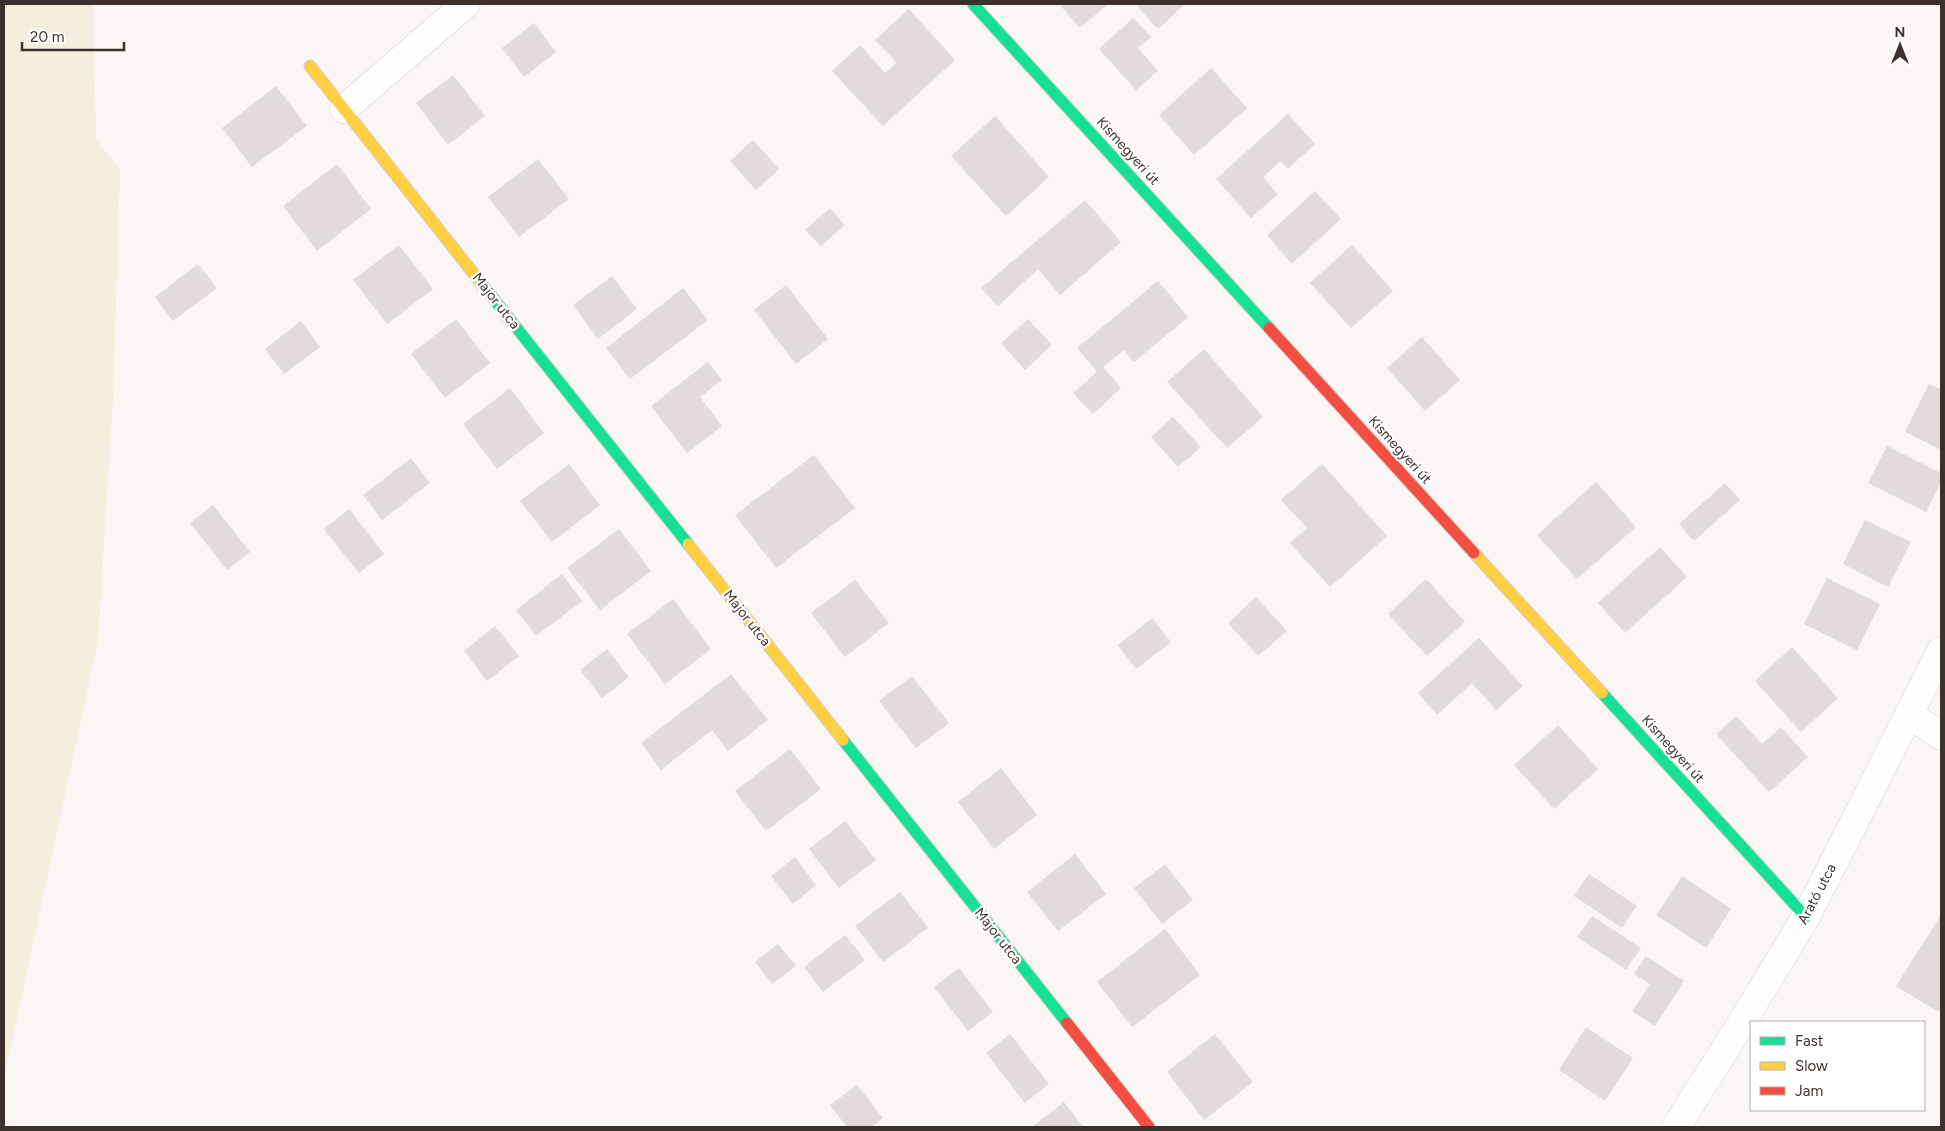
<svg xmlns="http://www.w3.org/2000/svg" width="1945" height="1131" font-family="Figtree,sans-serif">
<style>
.green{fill:#f4eedd}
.building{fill:#e3dbdb}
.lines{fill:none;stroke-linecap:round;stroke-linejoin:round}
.street-casing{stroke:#d8d0ce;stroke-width:29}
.fast-casing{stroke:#d8d0ce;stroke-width:13}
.slow-casing{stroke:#d8d0ce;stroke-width:13}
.jam-casing{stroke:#d8d0ce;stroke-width:13}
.street{stroke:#fefefe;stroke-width:28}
.fast{stroke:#16e098;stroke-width:11}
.slow{stroke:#ffcf43;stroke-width:11}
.jam{stroke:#f24e42;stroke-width:11}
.labels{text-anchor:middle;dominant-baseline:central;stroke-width:4.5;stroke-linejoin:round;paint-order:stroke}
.street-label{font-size:14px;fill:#3c312c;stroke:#fff}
</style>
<rect width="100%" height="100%" fill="#f9f6f5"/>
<path class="green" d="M4 4H93L96 140 120 169 113 399 98 641 5 1074Z"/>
<g class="building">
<path d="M1059 4H1108L1080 28Z"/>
<path d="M1141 4H1185L1158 29 1138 7Z"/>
<path d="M909 9 955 60 883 126 832 71 860 45 885 73 897 63 875 40Z"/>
<path d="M1133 18 1151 37 1138 48 1158 71 1136 90 1099 49Z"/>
<path d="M534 23 556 52 524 77 502 48Z"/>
<path d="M1211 68 1247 108 1194 155 1159 115Z"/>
<path d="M453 75 485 116 448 145 416 103Z"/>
<path d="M276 86 307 126 252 167 222 128Z"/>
<path d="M1288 114 1315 144 1288 169 1281 161 1263 177 1278 194 1251 218 1216 179Z"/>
<path d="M995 116 1049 177 1006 216 951 156Z"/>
<path d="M753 140 779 169 756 190 730 161Z"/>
<path d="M538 159 569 199 519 237 488 197Z"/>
<path d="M337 164 371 209 317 251 283 206Z"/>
<path d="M1315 191 1341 219 1292 264 1267 235Z"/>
<path d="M1085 200 1121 242 1060 295 1038 269 998 306 981 288Z"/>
<path d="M830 208 845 225 821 246 805 230Z"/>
<path d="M399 245 433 289 387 324 353 280Z"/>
<path d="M1352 245 1393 291 1351 328 1310 283Z"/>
<path d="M198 264 217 288 173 321 155 297Z"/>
<path d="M612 276 637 309 598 339 573 305Z"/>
<path d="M1158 281 1188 317 1134 362 1124 350 1103 367 1121 388 1093 414 1073 393 1097 372 1077 348Z"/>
<path d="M786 285 828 339 796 364 754 310Z"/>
<path d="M683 288 708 320 630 379 606 348Z"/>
<path d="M456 319 490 363 445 398 411 354Z"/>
<path d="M1028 319 1052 345 1025 370 1001 343Z"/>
<path d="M301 321 320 347 284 374 265 349Z"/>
<path d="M1422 337 1460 380 1425 411 1387 368Z"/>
<path d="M1204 349 1263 417 1227 448 1167 382Z"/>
<path d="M708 362 722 380 700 397 722 426 687 453 651 406Z"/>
<path d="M1929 384 1941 390V450L1905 432Z"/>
<path d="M510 388 544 433 497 469 463 424Z"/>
<path d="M1173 417 1201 447 1178 467 1151 437Z"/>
<path d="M1887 446 1941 473V482L1926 512 1868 483Z"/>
<path d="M814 455 855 508 776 568 735 515Z"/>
<path d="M411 458 430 483 382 520 363 495Z"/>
<path d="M569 464 600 505 552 542 520 501Z"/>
<path d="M1322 464 1387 536 1330 587 1290 543 1307 528 1281 500Z"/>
<path d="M1596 482 1636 527 1577 579 1537 535Z"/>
<path d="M1725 483 1740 500 1694 541 1679 524Z"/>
<path d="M213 505 250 552 227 570 190 523Z"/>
<path d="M349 509 384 554 359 573 324 529Z"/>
<path d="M1865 520 1911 542 1888 587 1843 564Z"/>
<path d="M619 529 651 571 600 610 567 568Z"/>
<path d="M1660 547 1687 577 1625 633 1598 603Z"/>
<path d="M562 574 582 601 536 636 516 610Z"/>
<path d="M1827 578 1880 604 1857 650 1804 624Z"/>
<path d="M1426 579 1465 622 1427 656 1388 614Z"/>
<path d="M855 580 889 623 845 657 811 613Z"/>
<path d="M1256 597 1287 631 1258 656 1228 623Z"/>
<path d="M673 599 711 649 665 684 627 634Z"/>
<path d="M1152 618 1171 642 1136 669 1118 645Z"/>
<path d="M495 626 519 656 487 681 464 651Z"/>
<path d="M1479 638 1523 686 1496 710 1472 683 1437 715 1418 693Z"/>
<path d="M1792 647 1838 698 1801 732 1755 681Z"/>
<path d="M607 649 629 677 602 698 580 670Z"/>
<path d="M731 674 768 720 728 751 712 730 661 770 641 743Z"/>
<path d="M912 676 949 723 916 748 879 701Z"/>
<path d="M1736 716 1762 744 1781 727 1808 757 1769 792 1716 734Z"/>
<path d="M1558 725 1598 769 1554 809 1514 765Z"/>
<path d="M790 749 821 789 766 831 735 791Z"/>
<path d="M1001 768 1037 815 994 849 958 802Z"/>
<path d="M845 821 876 860 839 888 809 849Z"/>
<path d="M1075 854 1106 894 1058 931 1027 892Z"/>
<path d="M795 857 816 885 793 904 771 876Z"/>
<path d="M1165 864 1193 900 1162 924 1134 888Z"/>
<path d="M1589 874 1637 906 1622 928 1574 896Z"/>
<path d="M1682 876 1731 909 1706 948 1656 915Z"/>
<path d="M900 892 928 928 883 962 855 926Z"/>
<path d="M1941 915V1008L1938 1012 1896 986Z"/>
<path d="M1592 916 1641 948 1626 970 1577 937Z"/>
<path d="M1165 929 1200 975 1132 1027 1097 982Z"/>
<path d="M845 935 865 960 823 992 804 967Z"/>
<path d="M778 944 796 966 772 984 755 962Z"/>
<path d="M1646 956 1684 981 1655 1026 1632 1011 1650 984 1634 974Z"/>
<path d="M959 968 993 1012 968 1031 934 987Z"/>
<path d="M1586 1027 1633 1058 1605 1101 1559 1070Z"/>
<path d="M1010 1034 1049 1084 1025 1103 986 1053Z"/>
<path d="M1215 1034 1253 1082 1204 1120 1167 1072Z"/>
<path d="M857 1085 883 1118 872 1127H847L830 1105Z"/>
<path d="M1064 1102 1083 1127H1032Z"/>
</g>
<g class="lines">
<defs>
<g id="street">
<path d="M344 109 466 4"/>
<path d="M1910 715 1941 736"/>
<path d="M1676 1127 1734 1035 1806 917 1941 651"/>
</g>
<g id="fast">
<path d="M973 4 1269 328"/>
<path d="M481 283 688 544"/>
<path d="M1602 693 1806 917"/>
<path d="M843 740 1067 1023"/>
</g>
<g id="slow">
<path d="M310 66 481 283"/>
<path d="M688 544 843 740"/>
<path d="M1474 553 1602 693"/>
</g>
<g id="jam">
<path d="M1269 328 1474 553"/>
<path d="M1067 1023 1149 1127"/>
</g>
</defs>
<use href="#street" class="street-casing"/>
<use href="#fast" class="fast-casing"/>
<use href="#slow" class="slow-casing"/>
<use href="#jam" class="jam-casing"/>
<use href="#street" class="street"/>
<use href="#fast" class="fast"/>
<use href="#slow" class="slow"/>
<use href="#jam" class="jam"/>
</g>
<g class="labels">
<g class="street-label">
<text transform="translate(1128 151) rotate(48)">Kismegyeri út</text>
<text transform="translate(496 301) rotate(52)">Major utca</text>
<text transform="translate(1400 450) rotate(48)">Kismegyeri út</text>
<text transform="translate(747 618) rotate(52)">Major utca</text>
<text transform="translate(1673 749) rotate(48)">Kismegyeri út</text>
<text transform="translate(1817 894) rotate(-62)">Arató utca</text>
<text transform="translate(998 936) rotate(52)">Major utca</text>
</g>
</g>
<rect width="1945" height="1131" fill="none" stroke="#3c312c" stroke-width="10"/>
<rect x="1750" y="1021" width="175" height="90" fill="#ffffff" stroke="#b1adab"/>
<rect x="1760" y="1037" width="25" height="8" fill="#16e098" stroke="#b1adab"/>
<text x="1795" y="1046" font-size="15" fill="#3c312c">Fast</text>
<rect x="1760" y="1062" width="25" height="8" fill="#ffcf43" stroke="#b1adab"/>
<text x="1795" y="1071" font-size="15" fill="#3c312c">Slow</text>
<rect x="1760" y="1087" width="25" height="8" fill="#f24e42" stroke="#b1adab"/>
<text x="1795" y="1096" font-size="15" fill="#3c312c">Jam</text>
<g transform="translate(1900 45)" stroke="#ffffff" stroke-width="4" paint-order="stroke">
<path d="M0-4L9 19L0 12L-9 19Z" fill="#3c312c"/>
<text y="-8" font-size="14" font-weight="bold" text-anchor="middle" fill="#3c312c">N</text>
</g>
<path d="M22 42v8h102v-8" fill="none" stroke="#3c312c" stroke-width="2.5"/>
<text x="30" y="42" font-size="15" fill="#3c312c" stroke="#ffffff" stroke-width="4" paint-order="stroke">20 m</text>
</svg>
